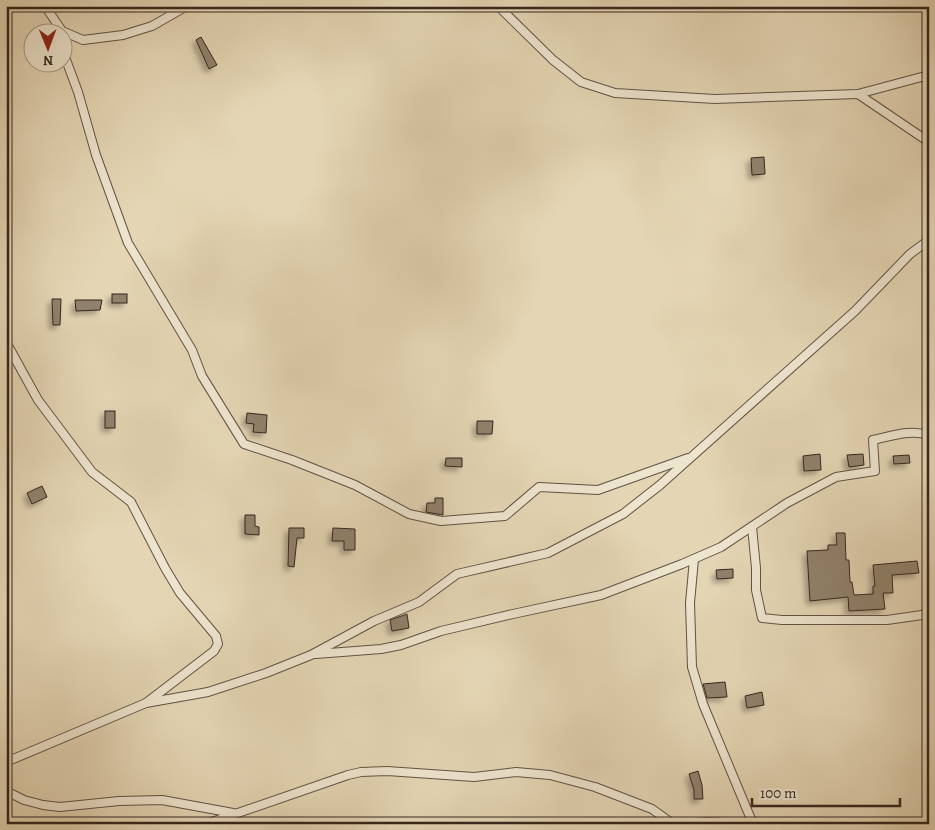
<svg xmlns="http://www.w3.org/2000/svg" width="935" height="830" font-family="Alegreya,serif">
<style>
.building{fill:#90816c;stroke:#35261e;filter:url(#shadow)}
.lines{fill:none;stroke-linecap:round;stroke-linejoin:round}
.minor-casing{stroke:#615244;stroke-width:10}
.minor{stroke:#ede4ce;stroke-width:8}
</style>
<defs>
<filter id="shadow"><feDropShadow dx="-4" dy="4" stdDeviation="2.5" flood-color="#0004"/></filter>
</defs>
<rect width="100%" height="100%" fill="#e4d5b4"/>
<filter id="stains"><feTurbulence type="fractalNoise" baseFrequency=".004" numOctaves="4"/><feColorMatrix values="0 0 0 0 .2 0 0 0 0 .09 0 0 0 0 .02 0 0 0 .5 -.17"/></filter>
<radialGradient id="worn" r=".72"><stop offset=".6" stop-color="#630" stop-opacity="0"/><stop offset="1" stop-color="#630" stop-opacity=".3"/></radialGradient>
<g class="building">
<path d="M201 37 217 65 209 69 196 40Z"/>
<path d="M764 157 765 174 752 175 751 158Z"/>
<rect x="112" y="294" width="15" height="9"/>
<path d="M52 299H61L60 325H53Z"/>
<path d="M75 300H102L100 310 76 311Z"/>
<rect x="105" y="411" width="10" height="17"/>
<path d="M247 413 267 415 266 433 253 432 254 424 246 423Z"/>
<path d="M477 421H493L492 434H477Z"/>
<path d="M820 454 821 470 804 471 803 456Z"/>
<path d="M863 454 864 465 849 467 847 455Z"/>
<path d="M909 455 910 463 894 464 893 456Z"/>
<path d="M446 458H462V467L445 466Z"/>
<path d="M42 486 47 497 32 504 27 493Z"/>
<path d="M435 498H443V515L426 512 427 503H435Z"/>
<path d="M245 515H255V526L259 527V535L245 534Z"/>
<path d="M289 528H304V538H297L294 567 288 566Z"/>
<path d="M333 528 355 529V550H344V541H332Z"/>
<path d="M836 533H845L846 560H849L850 582H852L854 595 873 594V586H875L873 565 917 561 919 573 892 575 893 593H883L885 609 849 611 848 597 810 601 807 551 828 550V545H837Z"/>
<path d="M733 569V578L717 579 716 570Z"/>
<path d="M407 614 409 628 392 631 390 620Z"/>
<path d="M725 682 727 697 707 698 703 684Z"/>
<path d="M762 692 764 705 747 708 745 696Z"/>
<path d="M698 771 702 785 703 799H694V790L689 774Z"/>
</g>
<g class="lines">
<defs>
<g id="minor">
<path d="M45 6 62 31 83 40 123 35 152 26 187 6"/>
<path d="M498 6 553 60 581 82 615 93 715 99 858 94 929 75"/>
<path d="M62 49 78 92 96 155 128 243 192 350 202 376 244 444 292 460 355 485 409 514 441 521 505 516 539 487 598 490 688 458"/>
<path d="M858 94 929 142"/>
<path d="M6 342 38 400 92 472 131 502 165 568 180 593 216 636 218 644 214 651 146 703 6 762"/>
<path d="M752 527 756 568V590L762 618 782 620H887L929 614"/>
<path d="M694 559 690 603 692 667 703 704 753 824"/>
<path d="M316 654 381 649 401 645 441 631 513 614 601 595 682 564 721 547 787 503 836 477 875 471 873 440C892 436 910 429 929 435"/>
<path d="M146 703 208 692 266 673 311 655 374 621 419 602 457 574 548 553 623 514 660 485 855 311 910 254 929 240"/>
<path d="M6 791 24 800 43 805 60 807 119 801 162 800 233 813"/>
<path d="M206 824 348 775 361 772 387 771 474 777 516 772 550 775 595 787 652 809 673 824"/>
<path d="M684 824 707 822 750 824"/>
</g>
</defs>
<use href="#minor" class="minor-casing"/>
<use href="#minor" class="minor"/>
</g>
<rect width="935" height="830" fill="none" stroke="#e4d5b4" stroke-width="25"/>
<rect x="8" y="8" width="920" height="815" fill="none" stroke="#35261e" stroke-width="2.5"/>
<rect x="12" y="12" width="910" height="805" fill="none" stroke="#35261e"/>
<g transform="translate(48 48) rotate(179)"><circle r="24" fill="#ede4ce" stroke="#a39888"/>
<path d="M0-4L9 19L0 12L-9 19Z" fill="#8f2418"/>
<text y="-8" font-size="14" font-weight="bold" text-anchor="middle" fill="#35261e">N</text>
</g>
<path d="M752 798v8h148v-8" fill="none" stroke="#35261e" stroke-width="2.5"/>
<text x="760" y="798" font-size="15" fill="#35261e" stroke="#ede4ce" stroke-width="4" paint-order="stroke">100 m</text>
<rect width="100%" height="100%" filter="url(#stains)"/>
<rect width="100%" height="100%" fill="url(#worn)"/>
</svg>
